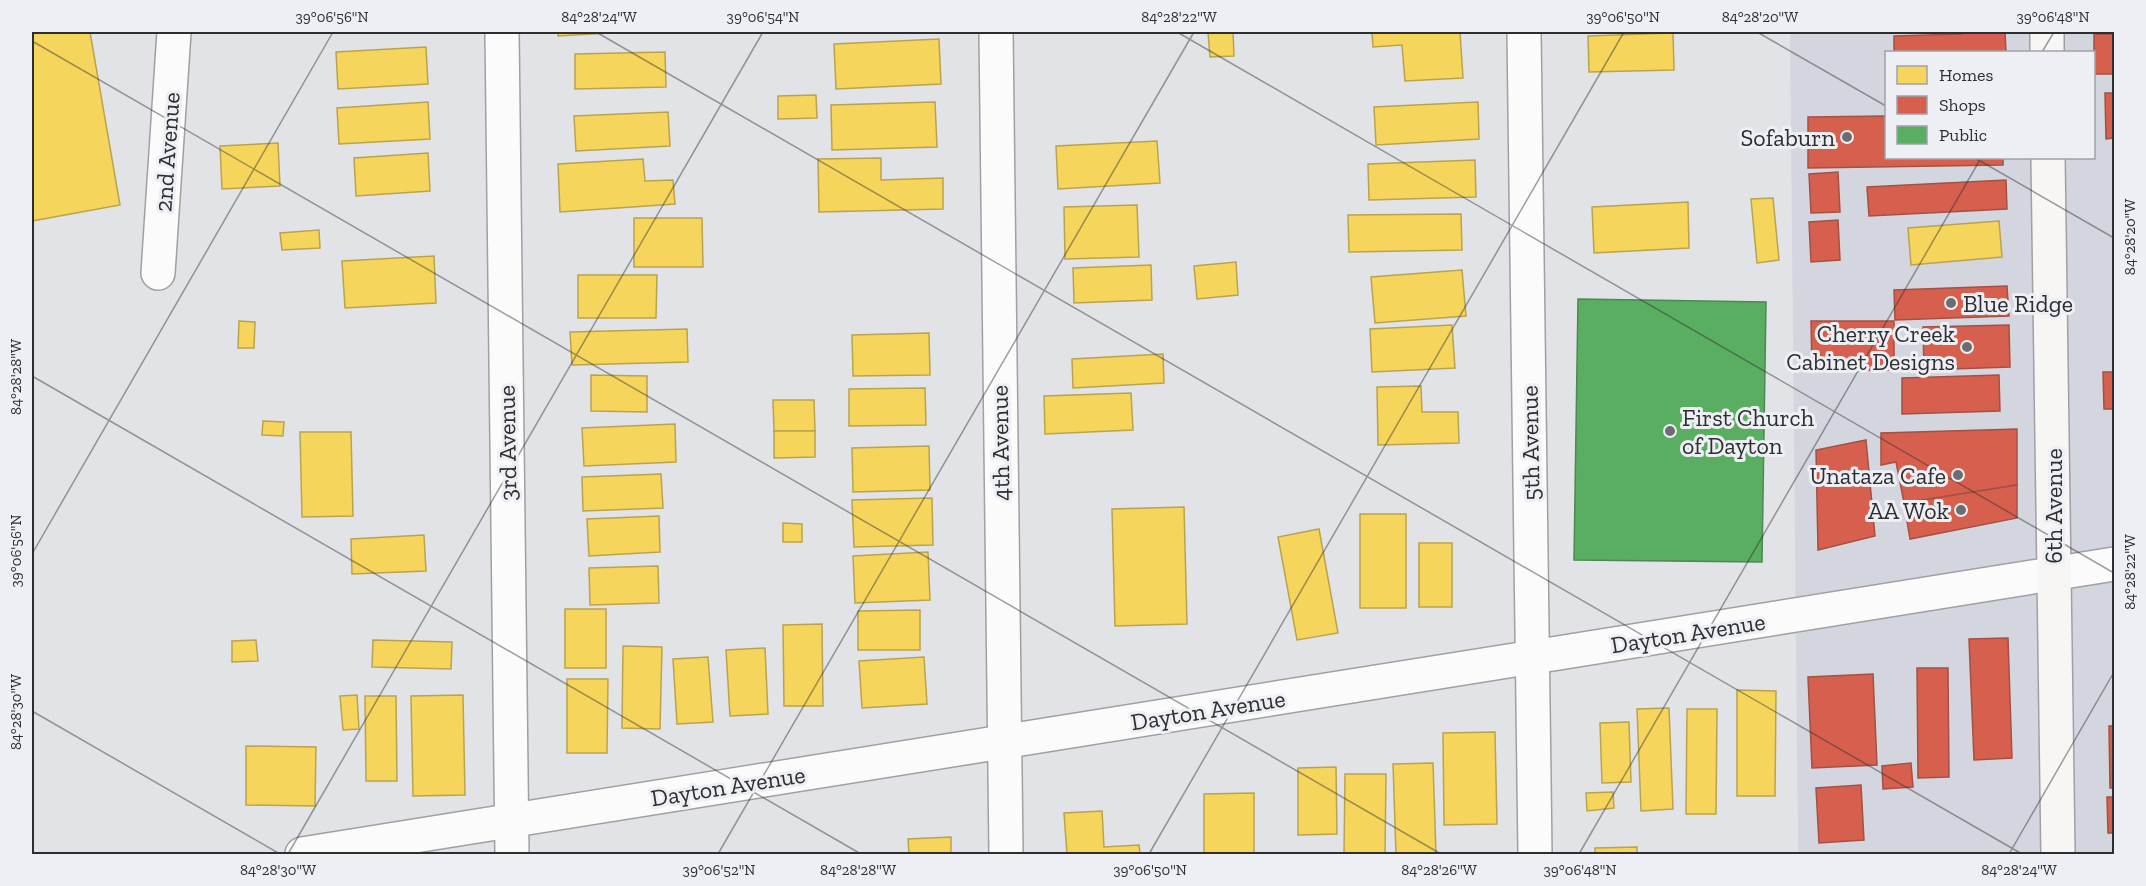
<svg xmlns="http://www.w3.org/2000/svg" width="2146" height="886" font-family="'Zilla Slab',serif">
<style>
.built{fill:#d4d6df;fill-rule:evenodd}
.homes{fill:#f6d55c;stroke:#baa34f;stroke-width:1.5}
.shops{fill:#d6604d;stroke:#a35144;stroke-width:1.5}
.public{fill:#5aae61;stroke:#4c8852;stroke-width:1.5}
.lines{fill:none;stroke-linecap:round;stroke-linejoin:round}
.street-casing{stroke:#a0a0a3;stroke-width:36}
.secondary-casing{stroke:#a0a0a3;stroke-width:36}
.street{stroke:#fbfbfb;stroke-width:33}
.secondary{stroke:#f8f5f5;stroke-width:33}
.ticks{fill:none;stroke:#2d2e30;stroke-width:1.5;stroke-opacity:0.45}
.poi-dot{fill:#6c6d70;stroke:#eeeff5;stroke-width:2}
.labels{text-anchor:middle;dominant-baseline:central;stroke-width:6;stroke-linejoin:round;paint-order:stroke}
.poi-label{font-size:24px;fill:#2d2e30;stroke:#eeeff5;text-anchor:end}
.street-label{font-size:24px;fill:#2d2e30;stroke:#eeeff5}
.neatline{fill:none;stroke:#2d2e30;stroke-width:2}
.ticks-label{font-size:15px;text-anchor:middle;fill:#2d2e30}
</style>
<rect width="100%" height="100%" fill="#e2e3e7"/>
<path class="built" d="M1790 32H2114V854H1798ZM1886 52H2094V158H1886Z"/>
<g class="homes">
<path d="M32 32H90L120 205 32 221Z"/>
<path d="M558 32H627L558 36Z"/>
<path d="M1208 32H1233L1234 56 1210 57Z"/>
<path d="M1372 32H1460L1463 78 1405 81 1402 45 1373 47Z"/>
<path d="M1673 33 1674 70 1589 72 1588 36Z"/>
<path d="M939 39 941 84 836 89 834 44Z"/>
<path d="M426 47 428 84 338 89 336 52Z"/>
<path d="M665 52 666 87 575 89V54Z"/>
<path d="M816 95 817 118 778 119V96Z"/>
<path d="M428 102 430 139 339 144 337 108Z"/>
<path d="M935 102 937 147 832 150 831 105Z"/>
<path d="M1478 102 1479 139 1376 145 1374 107Z"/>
<path d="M668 112 670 146 576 151 574 116Z"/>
<path d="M1157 141 1160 183 1058 189 1056 146Z"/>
<path d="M278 143 280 186 222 189 220 146Z"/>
<path d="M428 153 430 191 356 196 354 158Z"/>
<path d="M881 158V180L943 178V209L819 212 818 159Z"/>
<path d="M643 159 645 181 673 180 675 204 560 212 558 164Z"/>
<path d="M1475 160 1476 197 1369 200 1368 164Z"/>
<path d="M1773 198 1779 260 1757 263 1751 199Z"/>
<path d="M1688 202 1689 248 1594 253 1592 207Z"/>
<path d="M1137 205 1139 257 1065 259 1064 207Z"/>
<path d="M1461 214 1462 250 1349 252 1348 215Z"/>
<path d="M634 218H702L703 267H634Z"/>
<path d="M1999 221 2002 257 1911 265 1908 228Z"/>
<path d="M319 230 320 248 282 250 280 233Z"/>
<path d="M434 256 436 303 345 308 342 261Z"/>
<path d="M1236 262 1238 295 1197 299 1194 266Z"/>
<path d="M1151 265 1152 300 1074 303 1073 268Z"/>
<path d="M1462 270 1466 316 1375 323 1371 277Z"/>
<path d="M578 275H657L656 318H578Z"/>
<path d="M239 321 255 322 254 348H238Z"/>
<path d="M1452 325 1455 368 1372 372 1370 329Z"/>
<path d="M687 329 688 362 572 365 570 332Z"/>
<path d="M929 333 930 375 853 376 852 335Z"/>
<path d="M1163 354 1164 383 1073 388 1072 359Z"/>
<path d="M591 375 647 376V412L591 411Z"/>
<path d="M1421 386 1422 412H1458L1459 443 1378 445 1377 387Z"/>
<path d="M925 388 926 425 849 426V389Z"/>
<path d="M1131 393 1133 430 1045 434 1044 396Z"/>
<path d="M773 400H814L815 431H774Z"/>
<path d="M263 421 284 422 283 436 262 435Z"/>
<path d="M675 424 676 462 584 466 582 428Z"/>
<path d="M774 431H815V457L774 458Z"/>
<path d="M300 432H351L353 516 302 517Z"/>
<path d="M929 446 930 490 853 492 852 448Z"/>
<path d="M661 474 663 508 583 511 582 477Z"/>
<path d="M932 498 933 545 854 547 852 500Z"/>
<path d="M1184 507 1187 624 1115 626 1112 509Z"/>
<rect x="1360" y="514" width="46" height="94"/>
<path d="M659 516 660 552 589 556 587 519Z"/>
<path d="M783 523 802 524V542H783Z"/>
<path d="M1319 529 1338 633 1297 640 1278 537Z"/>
<path d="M424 535 426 571 352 574 351 539Z"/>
<rect x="1419" y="543" width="33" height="64"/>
<path d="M928 552 930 600 855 603 853 556Z"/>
<path d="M658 566 659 603 590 605 589 568Z"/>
<rect x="565" y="609" width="41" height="59"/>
<path d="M920 610V650H858V611Z"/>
<path d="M822 624 823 706H784L783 625Z"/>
<path d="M256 640 258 661 232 662V641Z"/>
<path d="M373 640 452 642 451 669 372 667Z"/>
<path d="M623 646 662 647 660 729 622 728Z"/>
<path d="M765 648 768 714 730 716 726 650Z"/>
<path d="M708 657 713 722 677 724 673 659Z"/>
<path d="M924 657 927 704 862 708 859 661Z"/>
<path d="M567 679H608L607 753H567Z"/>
<path d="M1737 690 1776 691 1775 796H1737Z"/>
<path d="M357 695 359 729 343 730 340 696Z"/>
<path d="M463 695 465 795 413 796 411 696Z"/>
<path d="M365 696H396L397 781H366Z"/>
<path d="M1669 708 1673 809 1641 811 1637 709Z"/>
<path d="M1687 709H1717L1716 814H1686Z"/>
<path d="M1629 722 1631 782 1602 783 1600 723Z"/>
<path d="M1495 732 1497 824 1444 825 1443 733Z"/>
<path d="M246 746 316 747 315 806 246 805Z"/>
<path d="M1433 763 1436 854H1396L1393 764Z"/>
<path d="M1336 767 1337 834 1298 835V768Z"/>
<path d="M1345 774H1386L1385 854H1344Z"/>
<path d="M1613 792 1614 808 1587 811 1586 793Z"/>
<path d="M1254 793V854H1204V794Z"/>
<path d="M1102 811 1104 847 1139 845 1140 854H1067L1064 813Z"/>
<path d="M951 837V854H909L908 839Z"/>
<path d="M1637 847V854H1595V848Z"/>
</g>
<g class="shops">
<path d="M1962 32H2005L2006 52H1894V36L1962 34Z"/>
<rect x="2094" y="34" width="20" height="40"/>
<path d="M2105 93H2114V138L2106 139Z"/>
<path d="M1886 116V158H2003V165L1808 168V117Z"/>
<path d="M1838 172 1840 212 1811 213 1809 174Z"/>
<path d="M2006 180 2007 209 1869 216 1867 187Z"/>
<path d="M1838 220 1840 260 1811 262 1809 222Z"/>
<path d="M2007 286 2009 316 1895 320 1894 290Z"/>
<path d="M1811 321H1894V370L1812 371Z"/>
<path d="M2009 325 2010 367 1924 370 1923 327Z"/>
<path d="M2103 372H2114V409H2104Z"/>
<path d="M1999 375 2000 411 1902 414V378Z"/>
<path d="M2017 429V485L1904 503 1896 462 1881 465V433Z"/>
<path d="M1866 440 1875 536 1818 550 1816 450Z"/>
<path d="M2017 485V518L1910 539 1904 503Z"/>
<path d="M2008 638 2012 758 1974 760 1969 639Z"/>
<path d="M1917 668H1948L1949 777 1918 778Z"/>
<path d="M1873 674 1877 765 1812 768 1808 677Z"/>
<path d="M2109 726H2114V788H2110Z"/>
<path d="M1911 763 1913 787 1883 789 1882 766Z"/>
<path d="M1861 785 1864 840 1819 843 1816 788Z"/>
<path d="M2107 797H2114V833H2108Z"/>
</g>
<path class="public" d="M1578 299 1766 302 1762 562 1574 560Z"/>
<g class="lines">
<defs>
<g id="street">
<path d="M502 32 512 854"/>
<path d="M996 32 1006 854"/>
<path d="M1524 32 1535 854"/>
<path d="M158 273 174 32"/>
<path d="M302 854 2114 564"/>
</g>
<g id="secondary">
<path d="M2047 32V52"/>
<path d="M2048 158 2058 854"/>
</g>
</defs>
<use href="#street" class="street-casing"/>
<use href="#secondary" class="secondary-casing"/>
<use href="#street" class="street"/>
<use href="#secondary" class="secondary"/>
</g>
<path class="ticks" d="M596 32 2022 854M1177 32 2114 573M1757 32 1886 106M32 41 1441 854M2042 52 2054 32M1975 158 2114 238M32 376 861 854M32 554 333 32M32 711 280 854M288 854 763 32M718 854 1194 32M1149 854 1624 32M1579 854 1981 158M2009 854 2114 672"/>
<g class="poi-dot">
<circle cx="1847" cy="137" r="6"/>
<circle cx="1951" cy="303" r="6"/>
<circle cx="1967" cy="347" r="6"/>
<circle cx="1670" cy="431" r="6"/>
<circle cx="1958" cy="475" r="6"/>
<circle cx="1961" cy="510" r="6"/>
</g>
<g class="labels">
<g class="poi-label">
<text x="1835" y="137">Sofaburn</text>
<text x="1963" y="303" text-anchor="start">Blue Ridge</text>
<text x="1955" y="333">Cherry Creek<tspan x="1955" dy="28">Cabinet Designs</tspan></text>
<text x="1682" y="417" text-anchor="start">First Church<tspan x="1682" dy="28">of Dayton</tspan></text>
<text x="1946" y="475">Unataza Cafe</text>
<text x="1949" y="510">AA Wok</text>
</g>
<g class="street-label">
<text transform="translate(167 152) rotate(-86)">2nd Avenue</text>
<text transform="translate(507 443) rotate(-91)">3rd Avenue</text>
<text transform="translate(1000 443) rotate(-91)">4th Avenue</text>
<text transform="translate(1530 443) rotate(-91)">5th Avenue</text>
<text transform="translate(2053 506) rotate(-90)">6th Avenue</text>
<text transform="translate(1688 633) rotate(-9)">Dayton Avenue</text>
<text transform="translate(1208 710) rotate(-9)">Dayton Avenue</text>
<text transform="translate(728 786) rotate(-9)">Dayton Avenue</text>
</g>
</g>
<rect width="2146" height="886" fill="none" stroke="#eeeff5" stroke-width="66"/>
<rect x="1885" y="51" width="210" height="108" fill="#eeeff5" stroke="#a1a2a6" stroke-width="1.5"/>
<rect x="1897" y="66" width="30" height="18" fill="#f6d55c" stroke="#a1a2a6" stroke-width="1.5"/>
<text x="1939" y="81" font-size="18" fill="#2d2e30">Homes</text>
<rect x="1897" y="96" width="30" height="18" fill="#d6604d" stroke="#a1a2a6" stroke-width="1.5"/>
<text x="1939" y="111" font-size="18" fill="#2d2e30">Shops</text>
<rect x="1897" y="126" width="30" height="18" fill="#5aae61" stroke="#a1a2a6" stroke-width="1.5"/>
<text x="1939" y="141" font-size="18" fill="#2d2e30">Public</text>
<rect x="33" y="33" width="2080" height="820" class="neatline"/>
<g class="ticks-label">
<text x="332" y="22">39°06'56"N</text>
<text x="599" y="22">84°28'24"W</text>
<text x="763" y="22">39°06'54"N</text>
<text x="1179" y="22">84°28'22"W</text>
<text x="1623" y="22">39°06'50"N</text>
<text x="1760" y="22">84°28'20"W</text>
<text x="2053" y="22">39°06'48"N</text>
<text transform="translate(2130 237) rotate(-90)" y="5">84°28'20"W</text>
<text transform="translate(16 377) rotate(-90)" y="5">84°28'28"W</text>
<text transform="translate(16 551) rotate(-90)" y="5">39°06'56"N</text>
<text transform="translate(2130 572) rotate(-90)" y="5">84°28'22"W</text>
<text transform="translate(16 712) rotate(-90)" y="5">84°28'30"W</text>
<text x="278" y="875">84°28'30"W</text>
<text x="719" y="875">39°06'52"N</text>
<text x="858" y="875">84°28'28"W</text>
<text x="1150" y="875">39°06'50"N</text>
<text x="1439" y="875">84°28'26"W</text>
<text x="1580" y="875">39°06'48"N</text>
<text x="2019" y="875">84°28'24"W</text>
</g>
</svg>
